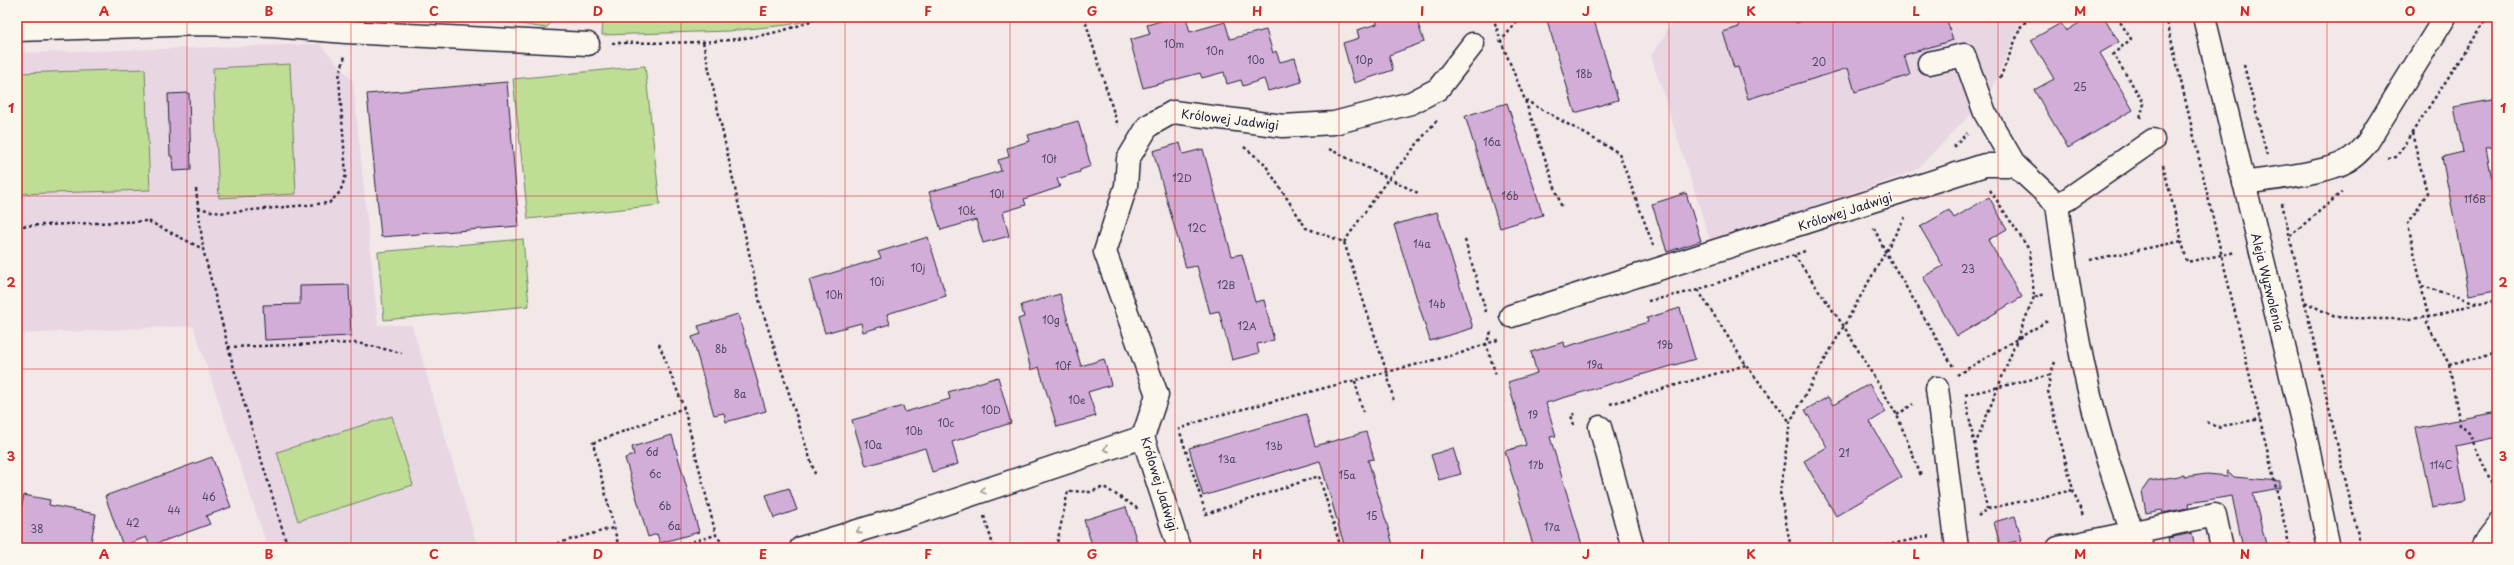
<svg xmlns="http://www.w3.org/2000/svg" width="2514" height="565" font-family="'Playpen Sans',sans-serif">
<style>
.built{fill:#e9d6e3}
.green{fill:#bfdd95;stroke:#708068}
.building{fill:#d1add7;stroke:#22223b}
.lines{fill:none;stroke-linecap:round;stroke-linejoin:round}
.lane-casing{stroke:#22223b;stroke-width:19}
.street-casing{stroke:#22223b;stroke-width:25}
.secondary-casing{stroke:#22223b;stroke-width:25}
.path{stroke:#22223b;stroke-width:2.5;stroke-dasharray:3 3;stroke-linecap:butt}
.lane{stroke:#fbf7ec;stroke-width:16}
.street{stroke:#fbf7ec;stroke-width:22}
.secondary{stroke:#fbf7ec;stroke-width:22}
.oneway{stroke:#99979c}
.grid{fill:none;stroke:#d62828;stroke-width:1;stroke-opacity:0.55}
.labels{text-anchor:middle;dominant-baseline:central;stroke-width:3;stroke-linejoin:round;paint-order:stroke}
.number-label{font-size:10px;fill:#4e4562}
.street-label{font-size:12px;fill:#22223b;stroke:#fbf7ec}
.neatline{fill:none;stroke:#d62828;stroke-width:1.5}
.grid-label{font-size:13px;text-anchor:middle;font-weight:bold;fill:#d62828}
</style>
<rect width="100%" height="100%" fill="#f3e8e8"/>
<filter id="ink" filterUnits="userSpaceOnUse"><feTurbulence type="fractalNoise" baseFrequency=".025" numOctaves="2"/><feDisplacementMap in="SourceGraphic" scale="8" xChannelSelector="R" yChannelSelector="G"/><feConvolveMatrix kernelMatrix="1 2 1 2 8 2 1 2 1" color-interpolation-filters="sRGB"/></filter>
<g filter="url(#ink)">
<g class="built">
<path d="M1676 17H2023L1989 96 1915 171 1711 243 1651 56Z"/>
<path d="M320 44 353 81 378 325H412L478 548H268L193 326 17 334V53Z"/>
</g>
<g class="green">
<path d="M472 17H557L546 28Z"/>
<path d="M603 17H825L787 25 729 31 602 35Z"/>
<path d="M290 64 296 194 219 198 213 68Z"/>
<path d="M645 66 660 205 528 219 513 79Z"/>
<path d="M145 69 150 190 17 194V73Z"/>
<path d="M523 239 529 306 384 320 378 252Z"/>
<path d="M392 416 413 485 298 521 277 452Z"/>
</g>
<g class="building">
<path d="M1174 17H1186L1190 32 1225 22 1230 39 1266 30 1273 53 1276 51 1280 62 1295 58 1302 82 1268 91 1264 79 1243 86 1241 80 1227 84 1224 72 1202 78 1200 73 1143 88 1130 40 1150 34 1147 25Z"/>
<path d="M1376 17H1416L1424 42 1389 55 1393 70 1354 83 1343 43 1359 38 1357 30 1377 24Z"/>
<path d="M1546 17H1593L1618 100 1575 113Z"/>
<path d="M1736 17H1794L1796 23 1817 17H1946L1953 40 1904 55 1910 75 1855 92 1848 68 1748 99 1738 67 1734 68 1723 32 1739 27Z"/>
<path d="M2089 17H2104L2119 42 2100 53 2133 110 2068 148 2034 90 2054 79 2031 40 2061 23 2066 31Z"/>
<path d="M507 82 519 226 381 237 367 94Z"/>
<path d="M189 93 191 170 173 171 172 156H170L168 94Z"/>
<path d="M2497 99V146L2486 148 2497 206V290L2469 295 2442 157 2463 152 2454 107Z"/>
<path d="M1507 103 1543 215 1500 228 1465 116Z"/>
<path d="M1078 121 1091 166 1080 170V172L1057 179 1060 187 1024 199 1026 205 1003 212 1009 236 983 243 976 220 941 230 929 192 1001 171 998 160 1009 157 1007 148 1030 141 1028 135Z"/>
<path d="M1180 143 1183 154 1203 149 1232 256 1242 254 1255 302 1264 300 1274 340 1257 344 1259 353 1232 360 1219 311 1210 313 1197 266 1186 268 1153 151Z"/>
<path d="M1686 193 1701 241 1667 252 1652 204Z"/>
<path d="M1989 197 2007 229 1988 240 2022 297 1957 336 1923 277 1943 266 1920 227 1949 210 1954 218Z"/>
<path d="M1437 212 1473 328 1430 341 1394 225Z"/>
<path d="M928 237 946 296 887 314 890 324 863 332 861 323 825 333 809 280 881 258 878 252Z"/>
<path d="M349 285 351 336 265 340 263 305 300 304V286Z"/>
<path d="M1060 294 1081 366 1104 359 1111 385 1088 392 1096 416 1057 427 1039 367 1031 370 1018 319 1024 317 1021 305Z"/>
<path d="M1680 308 1695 359 1546 403 1556 436 1550 437 1583 548H1534L1505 451 1526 445 1508 382 1537 373 1531 352 1564 342 1565 347 1648 322 1647 318Z"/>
<path d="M738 314 766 411 726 422 724 413 714 415 692 337 701 334 698 326Z"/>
<path d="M998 377 1011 423 952 442 958 464 932 472 925 448 866 466 852 420 903 406 905 412 950 399 948 392Z"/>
<path d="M1869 384 1886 412 1870 422 1902 477 1836 516 1804 461 1827 447 1805 410 1828 397 1833 405Z"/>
<path d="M2497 412V437L2456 446 2466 501 2432 508 2416 428Z"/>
<path d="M1306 414 1315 446 1366 432 1374 459 1368 460 1394 548H1345L1320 461 1203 496 1189 448Z"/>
<path d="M672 435 699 532 660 543 657 534 648 537 625 458 634 455 632 447Z"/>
<path d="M1453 448 1461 474 1439 480 1431 455Z"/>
<path d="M212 457 231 507 206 516 210 524 150 546 146 537 123 546 105 496Z"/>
<path d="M2227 470 2234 477 2280 481V488L2253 493 2267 548H2243L2232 496 2189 503 2190 506 2187 508 2163 513 2162 510 2146 513 2142 491 2149 481 2184 475V477L2207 474 2228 476Z"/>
<path d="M789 488 797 510 774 518 766 495Z"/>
<path d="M24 495 50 500 49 505 96 514 90 548H17V508L21 509Z"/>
<path d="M1126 507 1139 548H1093L1084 520Z"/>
<path d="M2015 516 2022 540 2000 545 1994 522Z"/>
<path d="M2192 533 2195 548H2170L2168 538Z"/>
</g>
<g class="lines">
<defs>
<path id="lane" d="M2480 548 2486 536 2497 522"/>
<g id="street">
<path d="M17 30 201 24 272 26 346 32 588 44"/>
<path d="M1929 63 1964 55 1985 113 2015 165"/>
<path d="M2244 183C2269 179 2327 173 2347 161 2355 157 2361 150 2367 143L2445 17"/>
<path d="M2057 204C2069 296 2084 391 2114 479 2122 504 2128 527 2143 548"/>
<path d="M1511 316 1985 165H2015L2057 204 2068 199 2153 140"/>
<path d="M1937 388 1957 548"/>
<path d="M1600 427 1633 548"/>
<path d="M801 548 914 514 1143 437"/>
<path d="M1179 548 1143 437 1157 395 1105 252 1126 186 1128 159 1148 126 1173 112 1283 126 1334 123 1411 103 1438 89 1473 44"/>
<path d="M2058 548 2215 515 2222 548"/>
</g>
<path id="secondary" d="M2204 17 2304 429 2329 548"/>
</defs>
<use href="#lane" class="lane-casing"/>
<use href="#street" class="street-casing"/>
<use href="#secondary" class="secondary-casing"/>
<g class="path">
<path d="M855 17H936"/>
<path d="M1084 17 1118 126"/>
<path d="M1493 17 1501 41 1498 44"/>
<path d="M1521 17 1501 41 1525 100 1562 208"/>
<path d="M2117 17 2131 39 2113 54 2144 103 2140 119"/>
<path d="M2166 17 2290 548"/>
<path d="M703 42 760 303 815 474"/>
<path d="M612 43C682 42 755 47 820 17"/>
<path d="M2244 65 2267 155"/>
<path d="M2000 78 2022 24 2035 17"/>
<path d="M1525 100 1619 153 1653 245"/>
<path d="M2412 133 2427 193 2408 224 2428 317 2427 324 2449 364 2460 425 2469 433 2497 495"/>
<path d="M1244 147 1264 163 1306 228 1344 242 1387 373 1394 402"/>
<path d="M1954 147 1967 133"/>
<path d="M1329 149 1420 194"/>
<path d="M2388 158 2396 157 2488 17"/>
<path d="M2163 165 2187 262 2236 252"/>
<path d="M196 189 203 248"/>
<path d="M1990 190 2030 251 2034 297 2046 294"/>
<path d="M2282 203 2361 548"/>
<path d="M198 208 220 213 329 203 340 192 346 175 339 77 345 56"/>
<path d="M17 226 148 221 203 249 234 369 288 548"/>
<path d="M1874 228 1886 253 1954 368"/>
<path d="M2290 236 2342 192"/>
<path d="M1465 240 1486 312"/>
<path d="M1344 242 1388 179 1437 120"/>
<path d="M1794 255 1843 325 1897 415 1921 476"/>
<path d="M2090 260 2182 241"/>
<path d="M2422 286 2477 303 2497 301"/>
<path d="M1698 290 1746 365 1790 422"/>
<path d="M1648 301 1698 290 1805 251"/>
<path d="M2305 302 2335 317 2378 319H2410L2435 316 2477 303"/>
<path d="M1491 332 1486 344 1496 375"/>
<path d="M659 344 684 408 716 535 726 548"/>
<path d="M228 347 357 343 402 353"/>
<path d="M2055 362 2050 375 2048 391 2073 490 2083 516"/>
<path d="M2449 364 2491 355 2497 349"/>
<path d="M1957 375 2049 320"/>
<path d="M1355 381 1363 412"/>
<path d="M1965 395 2050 375"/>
<path d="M1966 401 1987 509"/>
<path d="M1610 404 1746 365"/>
<path d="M1897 415 1913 404"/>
<path d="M2207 422 2217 427 2260 419"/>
<path d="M1574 425 1571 415 1578 413"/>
<path d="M1975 445 2034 297"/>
<path d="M984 516 994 548"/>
<path d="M1978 516 1987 509 2073 490"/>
<path d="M540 548 613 528"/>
<path d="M619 548 593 443 684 408"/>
<path d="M669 548 716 535"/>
<path d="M1056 548 1068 491 1090 492 1104 487 1140 510"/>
<path d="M1341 548 1319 476 1206 514 1179 429 1212 417 1461 353 1500 339"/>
<path d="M1791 548 1780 492 1790 422 1905 217"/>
<path d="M1874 548 1929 536"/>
</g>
<use href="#lane" class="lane"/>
<use href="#street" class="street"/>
<use href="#secondary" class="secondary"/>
</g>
<defs><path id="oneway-chevron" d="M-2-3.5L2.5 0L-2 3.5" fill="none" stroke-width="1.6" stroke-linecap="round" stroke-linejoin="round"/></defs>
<g class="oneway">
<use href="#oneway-chevron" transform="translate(1106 449) rotate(161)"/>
<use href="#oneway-chevron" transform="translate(983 491) rotate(161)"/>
<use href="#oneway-chevron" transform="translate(859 531) rotate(163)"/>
</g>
</g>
<path class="grid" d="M187 17V548M351 17V548M516 17V548M681 17V548M845 17V548M1010 17V548M1175 17V548M1339 17V548M1504 17V548M1669 17V548M1833 17V548M1998 17V548M2163 17V548M2327 17V548M17 196H2497M17 369H2497"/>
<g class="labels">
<g class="number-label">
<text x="1174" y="43">10m</text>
<text x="1215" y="50">10n</text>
<text x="1256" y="59">10o</text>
<text x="1364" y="59">10p</text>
<text x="1819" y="61">20</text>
<text x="1584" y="73">18b</text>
<text x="2080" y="86">25</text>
<text x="1492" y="141">16a</text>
<text x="1049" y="158">10ł</text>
<text x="1182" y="177">12D</text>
<text x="997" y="193">10l</text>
<text x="1510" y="195">16b</text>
<text x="2475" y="198">116B</text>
<text x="967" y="210">10k</text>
<text x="1197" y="227">12C</text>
<text x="1422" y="243">14a</text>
<text x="918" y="267">10j</text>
<text x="1968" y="268">23</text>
<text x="877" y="281">10i</text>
<text x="1226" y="284">12B</text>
<text x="834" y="294">10h</text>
<text x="1437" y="303">14b</text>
<text x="1051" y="319">10g</text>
<text x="1247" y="325">12A</text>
<text x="1665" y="344">19b</text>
<text x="721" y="348">8b</text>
<text x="1595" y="364">19a</text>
<text x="1063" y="365">10f</text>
<text x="740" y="393">8a</text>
<text x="1077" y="399">10e</text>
<text x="991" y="409">10D</text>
<text x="1533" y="414">19</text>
<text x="946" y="422">10c</text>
<text x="914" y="430">10b</text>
<text x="873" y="444">10a</text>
<text x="1274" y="445">13b</text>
<text x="652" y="451">6d</text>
<text x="1844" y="452">21</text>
<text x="1227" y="458">13a</text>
<text x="1536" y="464">17b</text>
<text x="2441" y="464">114C</text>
<text x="655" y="473">6c</text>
<text x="1347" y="474">15a</text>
<text x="209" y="496">46</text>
<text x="665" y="505">6b</text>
<text x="174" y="509">44</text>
<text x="1372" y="515">15</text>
<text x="133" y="522">42</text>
<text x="674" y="525">6a</text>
<text x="1552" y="526">17a</text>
<text x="37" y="528">38</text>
</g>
<g class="street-label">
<text transform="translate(1230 119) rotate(7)">Królowej Jadwigi</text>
<text transform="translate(1845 211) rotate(-18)">Królowej Jadwigi</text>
<text transform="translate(2268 282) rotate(76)">Aleja Wyzwolenia</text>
<text transform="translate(1160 484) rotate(73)">Królowej Jadwigi</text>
</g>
</g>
<rect width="2514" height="565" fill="none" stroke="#fbf7ec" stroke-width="44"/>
<rect x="22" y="22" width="2470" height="521" class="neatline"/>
<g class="grid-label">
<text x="104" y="16">A</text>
<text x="269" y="16">B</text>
<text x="434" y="16">C</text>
<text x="598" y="16">D</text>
<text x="763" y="16">E</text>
<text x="928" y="16">F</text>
<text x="1092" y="16">G</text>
<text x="1257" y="16">H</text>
<text x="1422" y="16">I</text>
<text x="1586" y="16">J</text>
<text x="1751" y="16">K</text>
<text x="1916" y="16">L</text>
<text x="2080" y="16">M</text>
<text x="2245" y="16">N</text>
<text x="2410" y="16">O</text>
<text x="11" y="113">1</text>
<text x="2503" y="113">1</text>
<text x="11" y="287">2</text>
<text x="2503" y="287">2</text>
<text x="11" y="461">3</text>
<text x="2503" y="461">3</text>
<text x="104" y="559">A</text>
<text x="269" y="559">B</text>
<text x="434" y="559">C</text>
<text x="598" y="559">D</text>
<text x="763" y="559">E</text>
<text x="928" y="559">F</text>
<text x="1092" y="559">G</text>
<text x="1257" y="559">H</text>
<text x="1422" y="559">I</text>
<text x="1586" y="559">J</text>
<text x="1751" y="559">K</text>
<text x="1916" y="559">L</text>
<text x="2080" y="559">M</text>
<text x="2245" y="559">N</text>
<text x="2410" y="559">O</text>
</g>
</svg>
